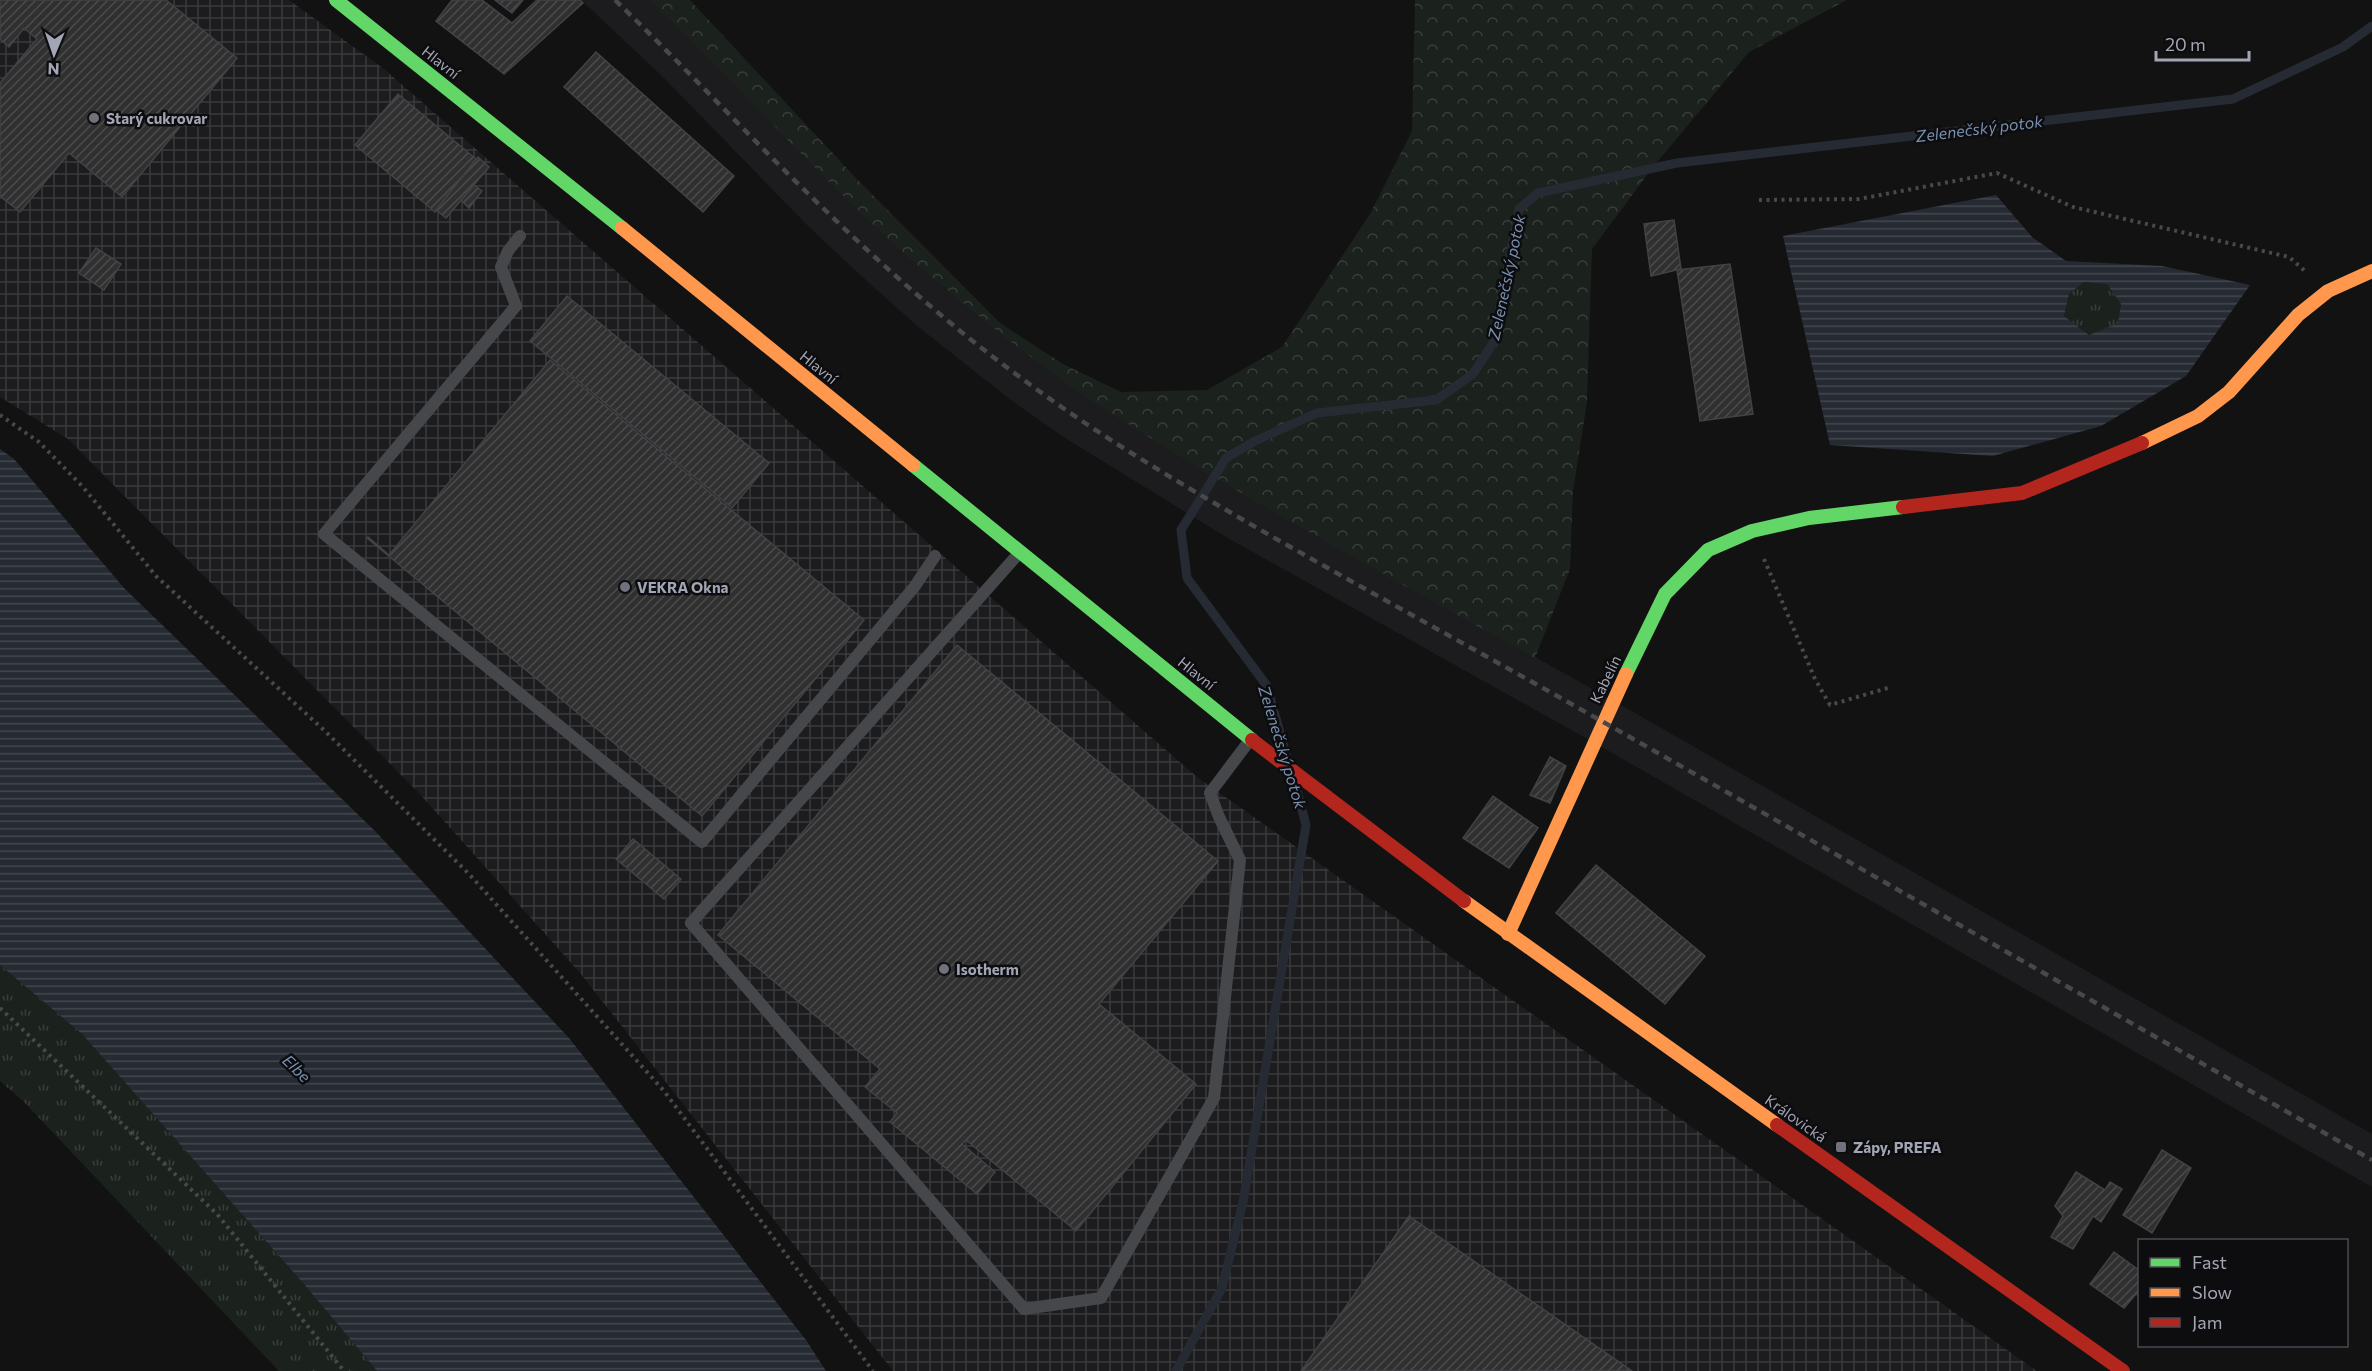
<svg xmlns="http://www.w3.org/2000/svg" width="2372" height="1371" font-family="Commissioner,sans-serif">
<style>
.built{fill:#1c1c1e}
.industrial{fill:url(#industrial-grid)}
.grass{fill:url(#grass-tufts)}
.forest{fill:url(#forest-crowns)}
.water{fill:url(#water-rules);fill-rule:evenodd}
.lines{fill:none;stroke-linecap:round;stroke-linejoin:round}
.stream{stroke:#262b33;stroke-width:9}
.building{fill:url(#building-hatch);stroke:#414246;stroke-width:1.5}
.path{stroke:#48484d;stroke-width:4;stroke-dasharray:3 4.5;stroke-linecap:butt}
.lane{stroke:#46474b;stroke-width:12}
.fast{stroke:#63d668;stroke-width:14}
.slow{stroke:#ff974d;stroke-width:14}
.jam{stroke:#b3261e;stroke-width:14}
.rail{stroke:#46484b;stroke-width:4.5;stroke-dasharray:8 6;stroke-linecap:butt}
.poi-dot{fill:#70727b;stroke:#0d0c0e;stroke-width:2}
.labels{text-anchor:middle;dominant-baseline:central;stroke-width:5;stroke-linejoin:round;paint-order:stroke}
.street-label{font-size:15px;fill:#a2a6b4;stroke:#0d0c0e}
.poi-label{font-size:15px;font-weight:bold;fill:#a2a6b4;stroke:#0d0c0e;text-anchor:start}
.water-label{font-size:16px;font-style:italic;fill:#7890b0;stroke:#0d0c0e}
</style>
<defs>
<pattern id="industrial-grid" width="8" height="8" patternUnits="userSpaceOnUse" patternTransform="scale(1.5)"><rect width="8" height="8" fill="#1c1c1e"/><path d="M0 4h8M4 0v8" fill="none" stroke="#3a3a3c"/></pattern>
<pattern id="grass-tufts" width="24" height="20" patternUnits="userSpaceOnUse" patternTransform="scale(1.5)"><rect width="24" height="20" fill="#1b211c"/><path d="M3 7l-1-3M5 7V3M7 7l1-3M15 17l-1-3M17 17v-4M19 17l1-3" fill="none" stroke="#393e3b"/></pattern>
<pattern id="forest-crowns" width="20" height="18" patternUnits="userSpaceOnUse" patternTransform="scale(1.5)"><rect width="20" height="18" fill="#1b211c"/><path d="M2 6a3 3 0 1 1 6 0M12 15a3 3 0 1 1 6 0" fill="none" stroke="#393e3b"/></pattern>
<pattern id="water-rules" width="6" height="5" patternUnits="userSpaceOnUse" patternTransform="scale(1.5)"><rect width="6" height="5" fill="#262b33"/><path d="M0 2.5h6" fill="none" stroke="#42474e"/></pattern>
<pattern id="building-hatch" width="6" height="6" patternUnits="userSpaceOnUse" patternTransform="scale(1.5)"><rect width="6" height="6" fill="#303031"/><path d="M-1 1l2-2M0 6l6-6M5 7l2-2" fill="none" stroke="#4b4b4c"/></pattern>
</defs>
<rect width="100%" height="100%" fill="#121212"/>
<path class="built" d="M581 0H649L695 43 839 191 889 239 946 289 1091 399 1249 497 1614 701 2372 1134V1187L1591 741 1226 537 1065 438 1012 401 916 325 858 273 806 224 662 76Z"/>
<path class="industrial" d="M0 0H289L384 69 1197 777 2037 1371H893L580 973 418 792 68 439 0 397Z"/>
<g class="grass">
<path d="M2084 282 2107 283 2121 304 2119 323 2089 335 2064 316 2069 294Z"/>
<path d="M0 965 82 1034 303 1283 377 1371H279L23 1101 0 1081Z"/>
</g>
<path class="forest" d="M649 0H690L854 176 1000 323 1063 364 1121 392 1207 390 1282 347 1370 214 1412 131 1415 0H1847L1749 52 1653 167 1592 249 1587 402 1573 491 1570 569 1535 658C1386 575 1234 494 1091 400 1040 366 992 327 945 288 838 201 749 94 649 0Z"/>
<g class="water">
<path d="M1996 195 2032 237 2066 261 2162 266 2250 285 2186 376 2101 426 1993 456 1830 445 1783 236ZM2084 282 2107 284 2121 304 2118 323 2089 335 2064 316 2069 294Z"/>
<path d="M0 449 14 459 124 588 375 831 569 1038 806 1340 826 1371H377L303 1283 82 1034 0 965Z"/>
</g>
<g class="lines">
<g class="stream">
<path d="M1286 754 1267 686 1187 578 1181 530 1226 458 1255 441 1317 413 1436 400 1473 374 1493 343 1519 209 1538 193 1677 163 2233 99 2343 47 2372 26"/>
<path d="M1176 1371 1222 1288 1243 1202 1306 825 1295 784"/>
</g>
</g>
<g class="building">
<path d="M0 0H166L237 58 122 197 69 153 20 212 0 196V83L37 39 24 28 9 47 0 39Z"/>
<path d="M452 0H482L512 23 537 0H580L583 3 504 74 436 21Z"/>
<path d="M495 0H523L512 13Z"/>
<path d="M596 52 734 176 703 212 564 87Z"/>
<path d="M398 94 476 159 435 212 355 145Z"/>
<path d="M478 157 489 167 446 218 436 210Z"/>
<path d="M474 185 482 191 469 208 461 200Z"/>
<path d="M1674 220 1681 269 1651 276 1644 224Z"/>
<path d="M96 248 121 264 104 290 79 273Z"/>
<path d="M1730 264 1753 414 1700 421 1677 270Z"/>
<path d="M567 296 769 463 732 508 530 341Z"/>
<path d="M550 360 864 620 702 816 367 538 368 537 389 555Z"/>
<path d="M957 645 1218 861 1099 1004 1196 1084 1076 1231 966 1140 962 1144 995 1172 977 1194 890 1122 897 1113 865 1087 880 1069 718 935Z"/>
<path d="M1550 757 1566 766 1550 803 1530 795Z"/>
<path d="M1493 796 1538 828 1509 868 1463 838Z"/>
<path d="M633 839 681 879 664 899 616 859Z"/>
<path d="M1596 865 1705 956 1665 1004 1556 913Z"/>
<path d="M2162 1150 2191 1168 2152 1233 2123 1215Z"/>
<path d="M2076 1172 2105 1190 2110 1182 2122 1189 2101 1222 2093 1216 2073 1249 2051 1237 2063 1216 2055 1206Z"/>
<path d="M1409 1216 1632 1371H1301Z"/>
<path d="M2114 1252 2140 1271V1297L2136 1294 2124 1308 2090 1284Z"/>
</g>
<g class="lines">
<g class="path">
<path d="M1759 200 1859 199 1997 173 2073 207 2289 257 2305 271"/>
<path d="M0 415 39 442 83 487 156 576 326 732 469 874 664 1091 873 1371"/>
<path d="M1764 559 1815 679 1830 705 1891 687"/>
<path d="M0 1008 217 1214 344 1371"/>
</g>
<g class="lane">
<path d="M520 236 508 251 501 267 516 306 324 534 702 842 915 586 935 556"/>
<path d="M1020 552 691 923 1024 1309 1101 1298 1214 1098 1240 860 1219 817 1210 793 1250 740"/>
</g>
<g class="fast">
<path d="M336 0 622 228"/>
<path d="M913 465 1252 740"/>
<path d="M1626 674 1665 594 1708 550 1752 531 1809 518 1903 507"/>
</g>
<g class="slow">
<path d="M622 228 913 465"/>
<path d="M2142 443 2198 416 2229 392 2298 315 2328 291 2372 271"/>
<path d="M1464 901 1777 1125"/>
<path d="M1508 934 1626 674"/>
</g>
<g class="jam">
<path d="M1903 507 2022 493 2142 443"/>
<path d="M1252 740 1464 901"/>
<path d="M1777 1125 2123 1371"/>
</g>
<path class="rail" d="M615 0C687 69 754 142 826 211 889 272 956 331 1028 383 1105 440 1188 488 1271 536 1382 599 1494 660 1605 723 1861 868 2116 1015 2372 1160"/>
</g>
<g class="poi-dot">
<circle cx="94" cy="118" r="6"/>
<circle cx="625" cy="587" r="6"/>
<circle cx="944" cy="969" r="6"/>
<rect x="1835" y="1141" width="12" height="12" rx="3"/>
</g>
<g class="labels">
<g class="street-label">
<text transform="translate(441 62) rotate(38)">Hlavní</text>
<text transform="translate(819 367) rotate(39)">Hlavní</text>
<text transform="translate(1197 673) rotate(39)">Hlavní</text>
<text transform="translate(1605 679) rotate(-64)">Kabelín</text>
<text transform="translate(1796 1118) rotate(35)">Královická</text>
</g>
<g class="poi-label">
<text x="106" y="118">Starý cukrovar</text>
<text x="637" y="587">VEKRA Okna</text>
<text x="956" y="969">Isotherm</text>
<text x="1853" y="1147">Zápy, PREFA</text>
</g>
<g class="water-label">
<text transform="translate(1979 128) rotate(-7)">Zelenečský potok</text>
<text transform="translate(1506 277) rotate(-78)">Zelenečský potok</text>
<text transform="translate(1283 747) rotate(73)">Zelenečský potok</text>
<text transform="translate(297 1068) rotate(44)">Elbe</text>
</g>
</g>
<rect x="2138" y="1239" width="210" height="108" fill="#0d0c0e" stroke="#494a50" stroke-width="1.5"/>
<rect x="2150" y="1258" width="30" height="9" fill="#63d668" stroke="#494a50" stroke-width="1.5"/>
<text x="2192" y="1269" font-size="18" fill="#a2a6b4">Fast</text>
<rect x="2150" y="1288" width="30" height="9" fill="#ff974d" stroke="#494a50" stroke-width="1.5"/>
<text x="2192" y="1299" font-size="18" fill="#a2a6b4">Slow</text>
<rect x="2150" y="1318" width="30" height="9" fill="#b3261e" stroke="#494a50" stroke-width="1.5"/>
<text x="2192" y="1329" font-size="18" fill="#a2a6b4">Jam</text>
<g transform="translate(54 54) rotate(182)" stroke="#0d0c0e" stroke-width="4.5" paint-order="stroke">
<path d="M0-4.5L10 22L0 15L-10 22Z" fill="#a2a6b4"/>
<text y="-9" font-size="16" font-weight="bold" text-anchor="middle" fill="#a2a6b4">N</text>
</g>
<path d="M2156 51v9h93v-9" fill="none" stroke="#a2a6b4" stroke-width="3"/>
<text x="2165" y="51" font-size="18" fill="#a2a6b4" stroke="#0d0c0e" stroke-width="4.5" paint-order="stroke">20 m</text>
</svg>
